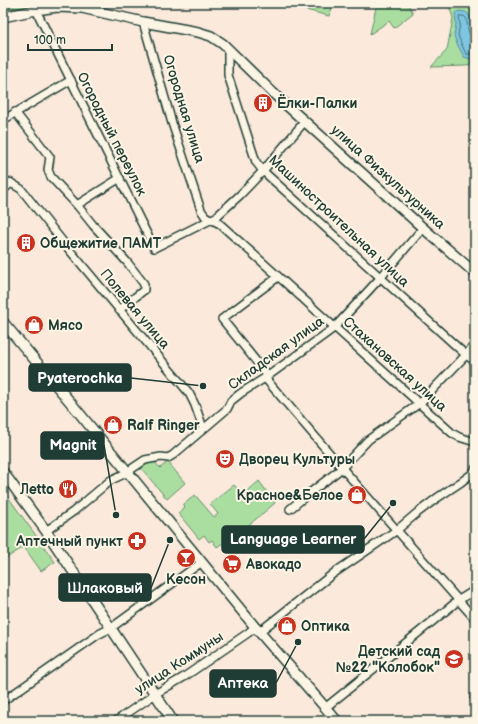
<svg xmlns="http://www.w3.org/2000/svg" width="478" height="724" font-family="'Balsamiq Sans',sans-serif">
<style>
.green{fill:#aadea0;stroke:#648e6a}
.water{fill:#7fc5e0;stroke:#598f9b}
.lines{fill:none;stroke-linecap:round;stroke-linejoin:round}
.shore{stroke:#457379;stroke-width:1}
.street-casing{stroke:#1f3d34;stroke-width:10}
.secondary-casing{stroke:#1f3d34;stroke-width:12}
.street{stroke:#fcf5e5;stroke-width:7}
.secondary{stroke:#fcf5e5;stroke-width:9}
.labels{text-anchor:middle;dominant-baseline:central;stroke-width:4;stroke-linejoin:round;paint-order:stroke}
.poi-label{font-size:14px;font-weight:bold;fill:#1f3d34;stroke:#fcf5e5;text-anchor:start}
.street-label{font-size:14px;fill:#1f3d34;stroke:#fcf5e5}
.leader{fill:none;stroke:#1f3d34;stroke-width:1.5}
.callout-dot{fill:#1f3d34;stroke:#fcf5e5;stroke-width:1.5}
.callout{fill:#1f3d34;stroke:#1f3d34;stroke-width:1.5}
.callout-label{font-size:15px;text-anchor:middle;font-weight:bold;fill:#fff}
</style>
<rect width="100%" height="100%" fill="#fbe9dc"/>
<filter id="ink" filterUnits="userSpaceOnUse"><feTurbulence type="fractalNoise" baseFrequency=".025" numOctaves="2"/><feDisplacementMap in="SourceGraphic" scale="8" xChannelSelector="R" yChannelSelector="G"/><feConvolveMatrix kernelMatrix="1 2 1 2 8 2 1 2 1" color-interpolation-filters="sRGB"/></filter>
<g filter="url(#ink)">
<g class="green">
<path d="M3 3H90L89 7 23 8 3 12Z"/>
<path d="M298 3H334L329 16 298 8Z"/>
<path d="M377 3H407L413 13 394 28 389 21 370 34Z"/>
<path d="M448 3H475V64L466 66 431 67 447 50 453 18Z"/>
<path d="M152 459 160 468 168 462 185 483 167 499 141 468Z"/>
<path d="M259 481 275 503 225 545 223 543 217 547 212 540 209 542 204 535 199 539 178 513 185 507 183 505 195 495 214 517 218 514 210 504 234 485 243 495Z"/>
<path d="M3 490 55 562 41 571 24 547 3 560V533L4 526 3 525Z"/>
</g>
<path class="water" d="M459 11 466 12 470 16 475 44V57L471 59 464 57 457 44 454 36 456 23 455 13Z"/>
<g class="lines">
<path class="shore" d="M475 38C467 37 468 25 466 18L464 16H460L459 17 460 24 458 35 461 43 466 54H470L475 53"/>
<defs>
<g id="street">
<path d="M36 10 154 248 216 217 240 195 263 171 305 121"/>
<path d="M143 22 172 123 201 210 205 216 220 224 452 433 459 437 475 442"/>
<path d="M228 49V75L256 162 263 171 466 355 475 361"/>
<path d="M15 112 50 157 48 170 51 177 77 205 93 225 127 262 144 284V290L119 310"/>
<path d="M3 120 71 80"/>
<path d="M3 180 11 183 21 189 67 247 189 393 195 405 203 428"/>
<path d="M3 190 11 183"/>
<path d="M77 205 120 178"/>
<path d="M268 376 222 319 278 277"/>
<path d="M265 378 342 468 475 619"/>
<path d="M290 509 302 499 342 468 368 440 420 403 466 355 475 344"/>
<path d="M46 531 74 511 111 480 124 474 145 460 161 457 168 458 173 455 227 409 231 401 241 393 268 376 334 328 381 277 423 228"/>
<path d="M259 632 334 573 397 530 417 513 437 498 461 482 473 473 475 469"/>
<path d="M474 697 475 696"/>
<path d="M3 701 99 634 111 628 202 562"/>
<path d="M325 708 459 600 475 590"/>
<path d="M116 721 155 694 184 677 248 633 255 627"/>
</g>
<g id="secondary">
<path d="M3 17 36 10 57 7 82 8 143 22 198 32 211 36 223 44 273 93 423 228 475 273"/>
<path d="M3 322 71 403 255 627 337 721"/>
<path d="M3 472 46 531 173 721"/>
</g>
</defs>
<use href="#street" class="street-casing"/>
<use href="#secondary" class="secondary-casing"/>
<use href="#street" class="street"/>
<use href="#secondary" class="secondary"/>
</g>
</g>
<defs>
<symbol id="building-disc" viewBox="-11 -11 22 22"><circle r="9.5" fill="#c8321e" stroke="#fcf5e5"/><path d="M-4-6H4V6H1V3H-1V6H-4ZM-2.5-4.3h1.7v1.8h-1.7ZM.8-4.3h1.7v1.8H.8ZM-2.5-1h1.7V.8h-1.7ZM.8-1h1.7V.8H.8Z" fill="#fff"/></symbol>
<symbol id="shop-disc" viewBox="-11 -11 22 22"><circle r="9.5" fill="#c8321e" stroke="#fcf5e5"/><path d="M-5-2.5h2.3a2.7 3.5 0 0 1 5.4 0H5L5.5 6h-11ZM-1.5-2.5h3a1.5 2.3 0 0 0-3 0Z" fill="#fff"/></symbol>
<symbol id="theatre-disc" viewBox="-11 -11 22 22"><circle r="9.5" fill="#c8321e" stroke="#fcf5e5"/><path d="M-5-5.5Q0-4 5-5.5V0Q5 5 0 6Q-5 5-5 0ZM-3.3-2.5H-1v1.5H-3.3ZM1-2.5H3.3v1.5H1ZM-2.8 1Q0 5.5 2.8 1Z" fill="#fff"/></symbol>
<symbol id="restaurant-disc" viewBox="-11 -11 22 22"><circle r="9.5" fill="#c8321e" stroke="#fcf5e5"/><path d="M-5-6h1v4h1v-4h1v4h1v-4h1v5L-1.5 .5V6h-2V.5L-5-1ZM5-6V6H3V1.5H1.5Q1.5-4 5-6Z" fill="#fff"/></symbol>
<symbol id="pharmacy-disc" viewBox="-11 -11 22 22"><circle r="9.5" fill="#c8321e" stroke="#fcf5e5"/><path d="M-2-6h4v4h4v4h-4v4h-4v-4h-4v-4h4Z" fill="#fff"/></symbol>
<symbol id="bar-disc" viewBox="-11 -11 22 22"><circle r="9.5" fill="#c8321e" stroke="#fcf5e5"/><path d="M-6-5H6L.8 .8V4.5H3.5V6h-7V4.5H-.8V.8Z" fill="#fff"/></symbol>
<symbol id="supermarket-disc" viewBox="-11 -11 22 22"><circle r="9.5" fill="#c8321e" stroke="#fcf5e5"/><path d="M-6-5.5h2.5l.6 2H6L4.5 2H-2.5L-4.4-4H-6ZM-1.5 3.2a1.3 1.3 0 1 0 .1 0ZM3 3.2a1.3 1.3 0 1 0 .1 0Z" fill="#fff"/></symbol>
<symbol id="school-disc" viewBox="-11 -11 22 22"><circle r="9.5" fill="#c8321e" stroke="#fcf5e5"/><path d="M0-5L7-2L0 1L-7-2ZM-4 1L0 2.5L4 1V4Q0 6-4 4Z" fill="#fff"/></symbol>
</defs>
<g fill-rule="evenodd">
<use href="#building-disc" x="252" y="92" width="22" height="22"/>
<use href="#building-disc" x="15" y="232" width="22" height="22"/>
<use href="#shop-disc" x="23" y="314" width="22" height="22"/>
<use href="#shop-disc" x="102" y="414" width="22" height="22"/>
<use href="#theatre-disc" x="214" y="448" width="22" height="22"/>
<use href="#restaurant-disc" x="57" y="478" width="22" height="22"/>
<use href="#shop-disc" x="346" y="484" width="22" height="22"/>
<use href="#pharmacy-disc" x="126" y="530" width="22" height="22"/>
<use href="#bar-disc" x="175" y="547" width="22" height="22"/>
<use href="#supermarket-disc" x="221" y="553" width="22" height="22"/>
<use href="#shop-disc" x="276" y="615" width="22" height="22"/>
<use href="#school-disc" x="443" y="648" width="22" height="22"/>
</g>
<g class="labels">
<g class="poi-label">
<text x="277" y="103">Ёлки-Палки</text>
<text x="40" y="243">Общежитие ПАМТ</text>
<text x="48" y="325">Мясо</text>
<text x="127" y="425">Ralf Ringer</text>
<text x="239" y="459">Дворец Культуры</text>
<text x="54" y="489" text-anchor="end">Леtto</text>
<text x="343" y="495" text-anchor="end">Красное&amp;Белое</text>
<text x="123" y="541" text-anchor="end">Аптечный пункт</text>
<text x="246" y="564">Авокадо</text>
<text x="186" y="579" text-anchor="middle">Кесон</text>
<text x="301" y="626">Оптика</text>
<text x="440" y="651" text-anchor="end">Детский сад<tspan x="440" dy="16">№22 "Колобок"</tspan></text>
</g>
<g class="street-label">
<text transform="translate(184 109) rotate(73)">Огородная улица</text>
<text transform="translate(112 134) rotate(63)">Огородный переулок</text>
<text transform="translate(388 177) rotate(42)">улица Физкультурника</text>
<text transform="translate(339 221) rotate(43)">Машиностроительная улица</text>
<text transform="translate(135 309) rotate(50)">Полевая улица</text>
<text transform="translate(276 353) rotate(-36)">Складская улица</text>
<text transform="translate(395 364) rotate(42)">Стахановская улица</text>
<text transform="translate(179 663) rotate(-33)">улица Коммуны</text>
</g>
</g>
<path class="leader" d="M203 386L131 378M116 515L104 445M393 503L364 539M170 540L151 588M298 642L276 683"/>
<g class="callout-dot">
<circle cx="203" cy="386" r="4"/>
<circle cx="116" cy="515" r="4"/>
<circle cx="393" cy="503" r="4"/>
<circle cx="170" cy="540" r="4"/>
<circle cx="298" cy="642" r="4"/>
</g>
<g class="callout">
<rect x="29" y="364" width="102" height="27" rx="4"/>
<rect x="41" y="432" width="63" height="27" rx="4"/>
<rect x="222" y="526" width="142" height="27" rx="4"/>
<rect x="59" y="574" width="92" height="27" rx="4"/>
<rect x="210" y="670" width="66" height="27" rx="4"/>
</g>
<g class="callout-label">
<text x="80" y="383">Pyaterochka</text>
<text x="73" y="450">Magnit</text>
<text x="293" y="544">Language Learner</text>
<text x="105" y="593">Шлаковый</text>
<text x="243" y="688">Аптека</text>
</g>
<rect width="478" height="724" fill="none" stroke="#fcf5e5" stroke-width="16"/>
<rect x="8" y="8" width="462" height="708" fill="none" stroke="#1f3d34" stroke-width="1.5" filter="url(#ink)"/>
<path d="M28 44v6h84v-6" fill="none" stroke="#1f3d34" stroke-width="2"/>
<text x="34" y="44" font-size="12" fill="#1f3d34" stroke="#fcf5e5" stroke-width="3" paint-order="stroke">100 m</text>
</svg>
